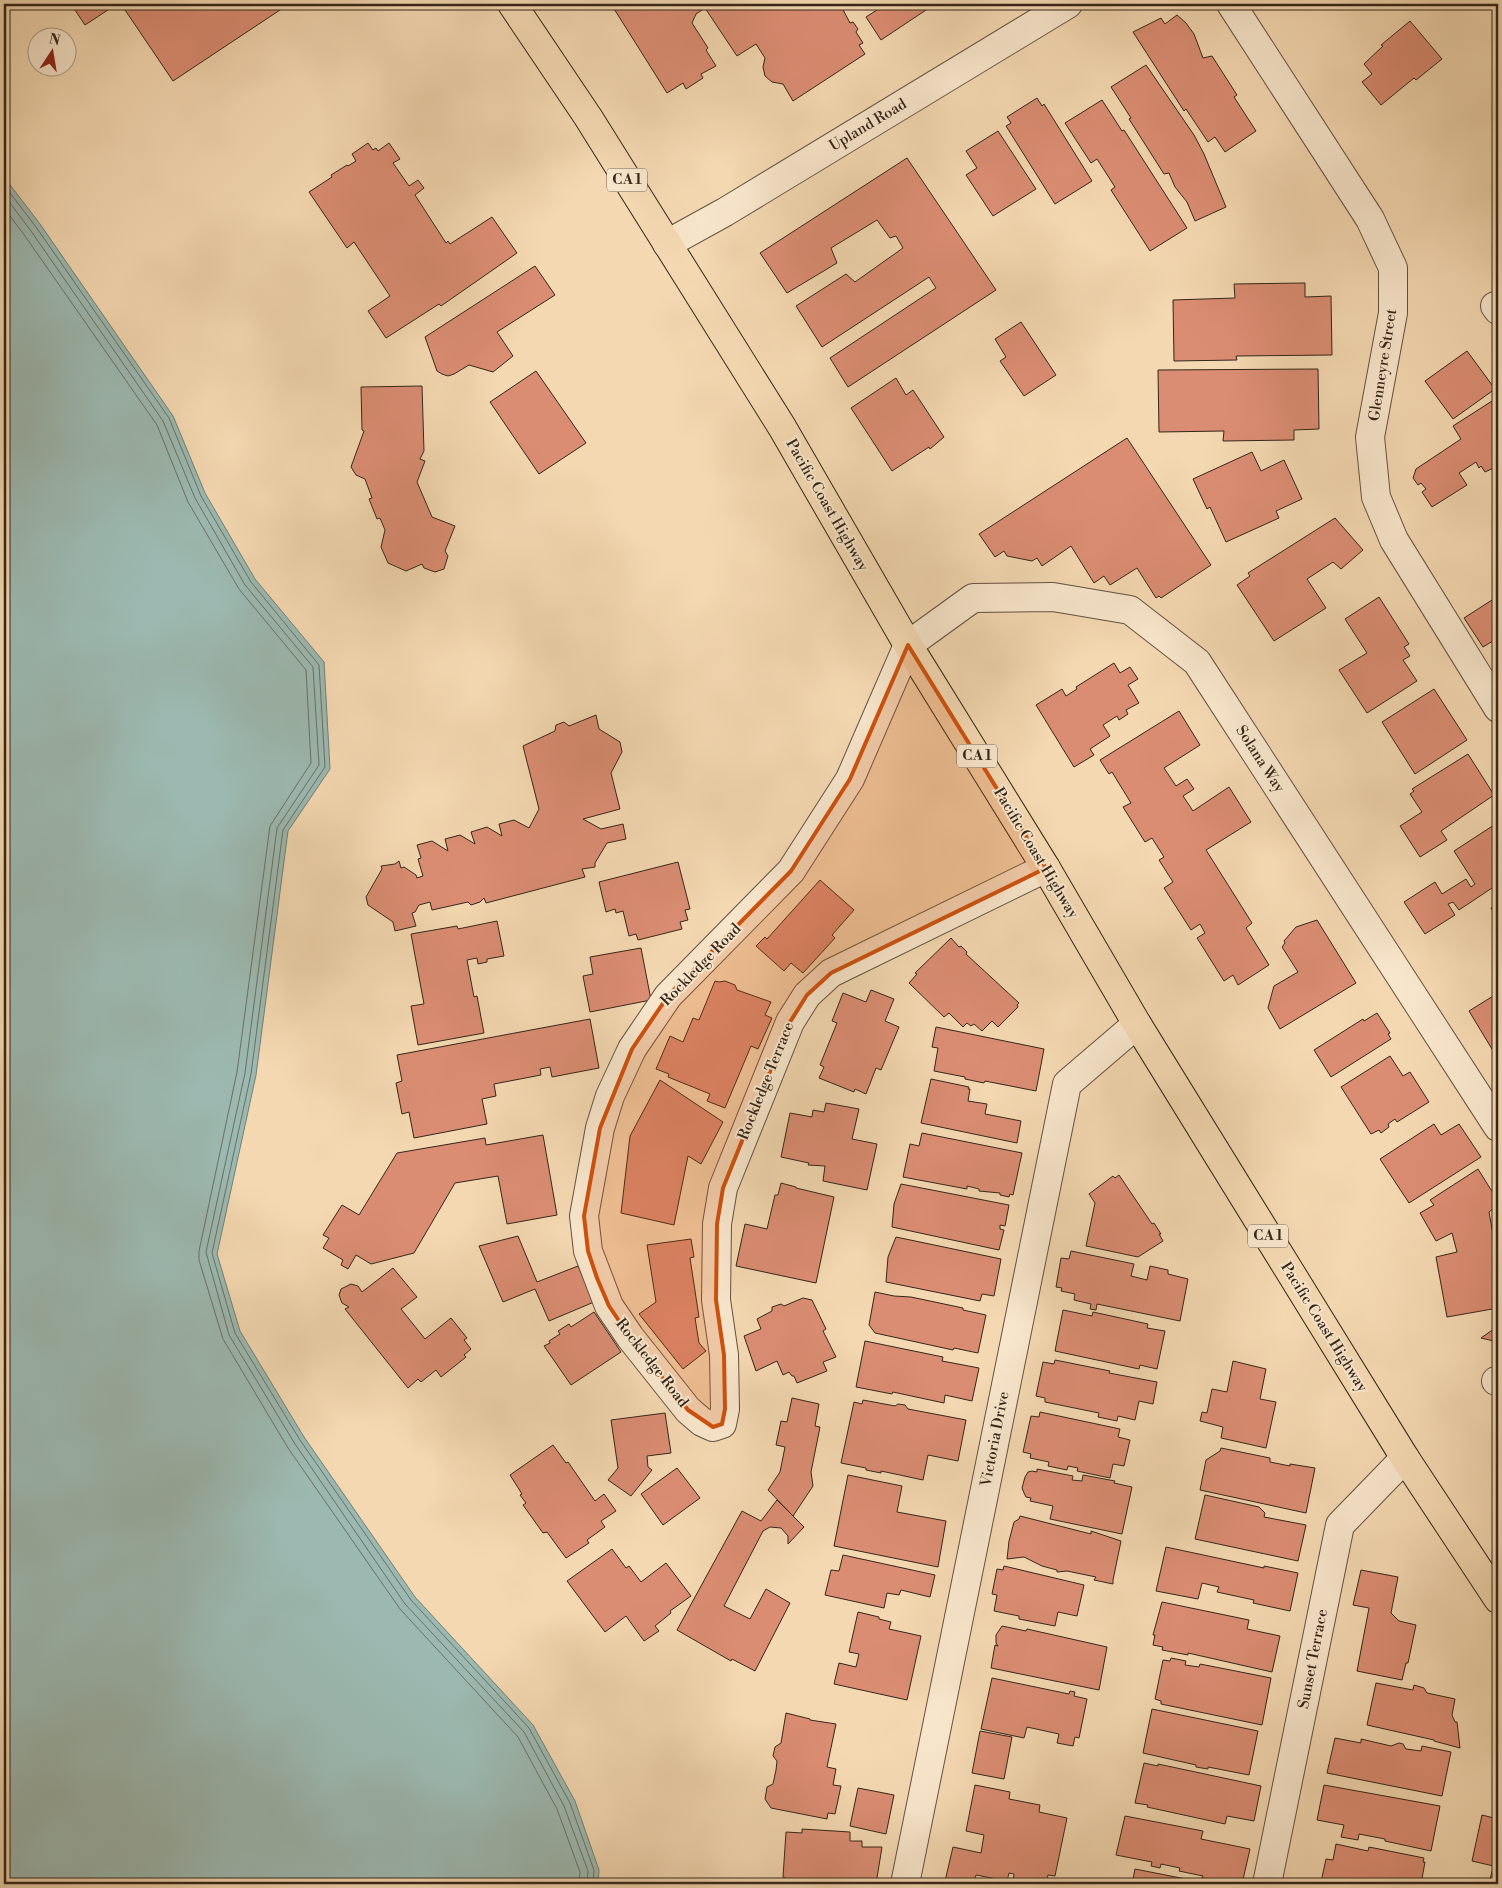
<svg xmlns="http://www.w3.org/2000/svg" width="1502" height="1888" font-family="'Libre Bodoni',serif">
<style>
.water{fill:#9cb9b1;stroke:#727e75}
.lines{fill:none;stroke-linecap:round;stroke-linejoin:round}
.shore{stroke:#687066;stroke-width:1}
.building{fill:#db8d73;stroke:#34261a}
.minor-casing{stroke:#645240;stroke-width:30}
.highway-casing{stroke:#34261a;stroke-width:30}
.minor{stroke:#f8e6cc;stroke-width:28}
.highway{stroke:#f4d8b1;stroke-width:28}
.marked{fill:#cd510e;fill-opacity:0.2;stroke:#cd510e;stroke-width:4;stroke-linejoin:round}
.labels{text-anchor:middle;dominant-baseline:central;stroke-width:4;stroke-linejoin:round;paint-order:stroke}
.shield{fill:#f8e6cc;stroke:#6f604f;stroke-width:1}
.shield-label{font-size:14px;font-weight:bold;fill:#34261a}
.street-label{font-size:15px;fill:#34261a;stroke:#f8e6cc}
</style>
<rect width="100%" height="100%" fill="#f4d8b1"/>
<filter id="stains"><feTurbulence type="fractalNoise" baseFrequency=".004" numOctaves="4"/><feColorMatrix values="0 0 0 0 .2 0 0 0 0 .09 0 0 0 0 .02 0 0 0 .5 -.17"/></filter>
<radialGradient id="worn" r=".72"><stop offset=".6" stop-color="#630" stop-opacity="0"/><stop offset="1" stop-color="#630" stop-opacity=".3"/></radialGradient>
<path class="water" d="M4 177 40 224 173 416 205 493 255 579 324 662 330 769 288 831 256 1075 217 1254 240 1331 304 1437 415 1597 533 1725 575 1801 599 1870 598 1884H4Z"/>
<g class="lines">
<g class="shore">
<path d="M4 185 36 227 169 418 201 496 251 582 319 665 325 767 283 830 251 1074 212 1253 235 1333 300 1440 411 1600 529 1728 570 1803 594 1870 593 1884"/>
<path d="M4 195 31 231 163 421 195 498 245 585 313 667 319 765 277 828 245 1073 206 1252 229 1335 295 1444 405 1604 524 1732 564 1806 588 1871 587 1884"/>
<path d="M4 208 25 236 157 425 188 502 239 589 306 670 311 763 270 826 237 1072 199 1251V1260L223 1339 288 1448 400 1609 518 1737 557 1809 580 1872 579 1884"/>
</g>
</g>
<g class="building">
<path d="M84 4H117L85 25 75 10Z"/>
<path d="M121 4H289L173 81Z"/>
<path d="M611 4H840L850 23 853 22 858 29 856 32 863 43 859 45 865 54 793 101 783 84 772 82 765 76 763 67 765 58 756 44 737 56 705 8 696 14 692 23 708 48 706 50 716 66 701 74 703 78 686 89 683 83 667 93Z"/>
<path d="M878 4H935L881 40 866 17 880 8Z"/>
<path d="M1177 15 1186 23 1194 34 1203 58 1212 56 1237 95 1234 97 1256 131 1225 152 1215 137 1208 142 1186 109 1184 111 1133 32 1161 18 1165 24Z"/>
<path d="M1410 21 1442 59 1416 80 1414 78 1381 105 1362 82 1372 74 1364 64 1383 46 1381 45Z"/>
<path d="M1146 65 1194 135 1204 154 1226 207 1195 221 1187 202 1175 187 1169 173 1164 174 1129 119 1131 118 1111 87Z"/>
<path d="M1037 98 1042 106 1044 104 1092 181 1055 204 1006 126 1011 123 1007 117Z"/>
<path d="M1102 100 1122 131 1124 130 1187 228 1150 251 1111 190 1115 187 1097 159 1091 163 1065 123Z"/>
<path d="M998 131 1036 189 993 216 966 175 977 168 966 151Z"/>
<path d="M368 143 373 150 376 148 378 151 389 143 400 159 393 163 409 186 418 180 424 188 415 195 446 243 448 241 450 244 492 217 517 253 441 306 439 304 386 338 368 311 390 296 354 242 347 248 309 192 332 177 331 175 347 165 348 166 356 161 352 154Z"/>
<path d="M907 158 996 290 848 387 830 358 936 288 929 277 822 347 796 306 846 274 855 282 903 248 896 236 890 238 877 220 831 248 837 263 787 293 760 253Z"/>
<path d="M1498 243V257L1492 247Z"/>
<path d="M535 266 555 295 497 332 513 356 493 372 469 365 454 374 448 376 442 374 437 371 425 337Z"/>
<path d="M1305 283V297L1331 296 1332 355 1236 356 1237 360 1174 361 1173 300 1235 298 1234 284Z"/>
<path d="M1021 322 1056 375 1024 396 1000 361 1006 357 995 339Z"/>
<path d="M1467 351 1495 389 1453 419 1425 381Z"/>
<path d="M1318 369 1319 429 1294 430V440L1223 441 1224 431 1159 432 1158 370Z"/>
<path d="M536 371 586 443 539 474 490 402Z"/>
<path d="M896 378 906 395 913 390 944 437 930 449 929 447 892 471 851 408Z"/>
<path d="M422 386 424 451 420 459 425 461 417 482 432 517 455 526 445 551 448 556 444 569 435 572 424 568 422 564 406 571 388 563 381 547 385 530 380 518 377 519 369 499 372 498 365 479 356 475 351 467 364 431 362 430 361 387Z"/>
<path d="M1492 401 1498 408V466L1485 472 1481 466 1479 468 1476 462 1459 473 1467 485 1432 507 1422 492 1426 489 1421 483 1418 485 1413 478 1416 469 1461 439 1453 426Z"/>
<path d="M1127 438 1211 565 1161 598 1159 596 1156 598 1137 568 1110 585 1104 576 1094 583 1071 546 1042 566 1037 558 1032 561 1007 556 1004 551 995 557 979 534Z"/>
<path d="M1252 452 1261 471 1284 460 1302 499 1276 511 1279 518 1226 542 1210 507 1207 509 1193 479Z"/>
<path d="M1335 518 1363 550 1341 569 1333 562 1307 579 1326 608 1274 641 1237 585 1250 576 1248 573Z"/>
<path d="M1379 597 1409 644 1404 647 1410 656 1403 660 1417 681 1367 713 1339 670 1367 653 1345 619Z"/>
<path d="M1492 600 1498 609V638L1483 647 1464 618Z"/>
<path d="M1114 663 1120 673 1130 667 1138 679 1128 685 1139 703 1126 710 1128 714 1119 720 1117 716 1103 725 1110 736 1090 749 1094 755 1074 767 1036 705 1062 689 1066 696 1077 689 1076 687Z"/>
<path d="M1434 689 1467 740 1415 774 1382 722Z"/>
<path d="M1179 711 1200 745 1164 768 1176 786 1187 779 1194 789 1183 796 1193 811 1229 787 1251 822 1206 850 1252 923 1246 928 1269 965 1238 985 1233 975 1224 981 1197 938 1205 933 1200 924 1191 930 1164 888 1173 882 1159 860 1164 857 1152 838 1145 842 1123 807 1131 803 1112 772 1109 774 1100 760Z"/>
<path d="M596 715 599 729 620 742 622 752 611 773 620 809 583 819 601 829 623 824 626 839 607 843 595 863V867L582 869 585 877 486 903 484 898 480 902 471 905 468 902 432 910 430 902 419 905 415 912 412 913 416 926 395 931 393 922 368 905 366 897 382 869 381 866 395 864 399 861 401 868 404 867 416 875 417 878 423 876 418 859 421 858 417 845 432 841 448 851 445 839 460 835 475 844 471 832 487 827 502 836 499 824 514 820 529 828 539 809 523 746 555 731 556 725 564 722 569 726Z"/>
<path d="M1468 754 1494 795 1441 831 1447 840 1420 857 1400 826 1422 812 1410 794 1414 791 1412 789Z"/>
<path d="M1494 825 1498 830V884L1459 910 1453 902 1448 904 1455 915 1425 934 1404 902 1435 882 1442 894 1466 879 1471 887 1475 884 1454 851Z"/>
<path d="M678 862 690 909 685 910 688 920 680 922 682 929 638 940 636 934 629 936 623 911 616 913 615 909 606 912 599 882Z"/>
<path d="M820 880 854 910 832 935 835 938 803 973 791 963 784 971 756 946 765 937 767 939Z"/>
<path d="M1498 904V919L1491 908Z"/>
<path d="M1317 920 1356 983 1280 1029 1268 1008 1272 993 1274 986 1298 972 1282 947 1285 943 1284 941 1296 927Z"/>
<path d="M497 921 504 956 487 959V962L478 964 477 958 467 960 474 997 477 996 484 1033 418 1045 411 1006 424 1004 411 934 457 926 458 929Z"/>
<path d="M951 938 959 947 961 946 967 952 966 954 1019 1003 1017 1005 1018 1007 998 1027 992 1021 982 1031 974 1024 971 1026 967 1023 963 1027 949 1013 944 1017 909 983 917 974 915 973Z"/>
<path d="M641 948 651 1000 590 1012 583 976 593 974 590 957Z"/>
<path d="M715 981 719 982 725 981 735 985 737 990 771 1002 765 1015 772 1018 758 1049 751 1046 725 1108 707 1101 710 1094 668 1077 669 1074 656 1069 670 1036 683 1042 693 1018 699 1020Z"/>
<path d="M871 990 894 999 885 1021 899 1027 881 1070 876 1068 866 1094 855 1089 854 1092 819 1078 824 1067 820 1065 837 1023 832 1021 843 993 866 1002Z"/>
<path d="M1498 993V1059L1469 1011Z"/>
<path d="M1377 1013 1390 1033 1388 1034 1391 1039 1331 1077 1314 1050 1363 1019 1364 1021Z"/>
<path d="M590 1019 599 1068 552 1077 550 1067 540 1069 541 1075 494 1084 496 1096 482 1099 487 1124 414 1138 409 1112 402 1114 396 1083 402 1081 397 1055Z"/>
<path d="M936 1027 1044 1049 1036 1091 985 1081 984 1083 965 1079V1077L934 1071 938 1048 932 1047Z"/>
<path d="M1390 1056 1403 1076 1410 1072 1429 1102 1397 1122 1395 1119 1388 1124 1389 1127 1381 1133 1379 1130 1371 1134 1341 1087Z"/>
<path d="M931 1079 969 1087 968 1089H970L968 1101 987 1104 985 1114 1021 1121 1017 1143 921 1123Z"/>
<path d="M660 1080 723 1122 701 1164 688 1156 674 1225 621 1213 630 1136Z"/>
<path d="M826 1103 859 1109 852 1139 877 1144 867 1190 823 1181 825 1166 808 1165 809 1163 781 1157 790 1113 812 1117 813 1110 824 1112Z"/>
<path d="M1434 1124 1441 1135 1459 1124 1481 1157 1409 1203 1380 1159Z"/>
<path d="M922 1133 1022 1153 1013 1195 1010 1194 1009 1197 1000 1195V1193L979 1191V1189L967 1186V1189L903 1177 910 1144 919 1146Z"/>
<path d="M543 1135 557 1215 507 1224 498 1176 455 1183 414 1253 371 1264 356 1255 348 1269 341 1265 343 1260 323 1248 329 1238 323 1235 342 1205 359 1215 397 1153 485 1138 486 1145Z"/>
<path d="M1478 1169 1498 1201V1205L1489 1212 1495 1245H1498V1308L1447 1317 1436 1257 1457 1252 1452 1233 1436 1241 1420 1213 1434 1205 1430 1200Z"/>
<path d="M1119 1175 1152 1224 1154 1223 1161 1234H1159L1163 1241 1138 1257 1086 1246 1095 1203 1089 1194 1113 1176 1115 1178Z"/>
<path d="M781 1183 796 1187V1188L834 1197 816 1283 736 1266 745 1224 767 1229 775 1195H778Z"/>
<path d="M901 1184 1009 1205 1005 1226 1000 1225V1229L1004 1230 999 1250 892 1227 894 1204Z"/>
<path d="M518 1236 537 1282 578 1266 594 1302 549 1321 535 1289 503 1302 479 1246Z"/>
<path d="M896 1237 1001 1259 994 1296 982 1294 980 1301 886 1282 888 1257Z"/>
<path d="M691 1239 694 1257 690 1258 699 1317 695 1318 699 1343 706 1351 683 1369 639 1314 656 1302 647 1245Z"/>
<path d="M1071 1251 1134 1264 1131 1276 1147 1280 1150 1266 1168 1270V1274L1188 1279 1180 1321 1097 1304 1096 1310 1090 1309 1091 1304 1074 1300 1075 1294 1061 1291 1062 1288 1056 1287 1061 1258 1069 1259Z"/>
<path d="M393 1268 417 1297 401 1309 425 1339 451 1318 467 1338 464 1340 471 1349 464 1355 466 1357 441 1377 436 1370 421 1382 418 1379 408 1388 345 1309 349 1307 342 1303 339 1295 341 1289 351 1284 358 1286 362 1292Z"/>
<path d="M875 1292 894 1296 911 1297 963 1308V1310L986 1315 978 1353 954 1348 953 1350 875 1333 869 1325Z"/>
<path d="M803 1298 812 1300 826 1329 823 1331 836 1357 823 1362 827 1371 797 1383 794 1376H792L789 1372 783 1375 777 1361 756 1371 744 1336 761 1329 757 1319 772 1311V1307L781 1304 784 1306Z"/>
<path d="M1063 1310 1092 1316 1093 1312 1148 1324 1147 1328 1165 1331 1157 1369 1140 1365 1139 1369 1055 1351Z"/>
<path d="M594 1312 621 1352 571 1385 544 1346 550 1343 549 1341 560 1334 558 1331 569 1324 571 1327Z"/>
<path d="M1498 1326V1342L1481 1338Z"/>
<path d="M865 1341 943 1357 942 1361 979 1368 972 1401 945 1395 944 1403 893 1392 892 1394 856 1387Z"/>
<path d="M1055 1360 1110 1371 1109 1373 1157 1382 1153 1404 1139 1401 1135 1420 1118 1416 1117 1421 1098 1417 1099 1413 1045 1402V1398L1036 1396 1043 1362 1054 1364Z"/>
<path d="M1233 1361 1266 1369 1260 1399 1276 1402 1266 1448 1221 1438 1223 1427 1200 1421 1202 1412 1207 1413 1212 1389 1227 1392Z"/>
<path d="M792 1398 819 1404 815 1426 820 1427 811 1472 813 1486 793 1516 768 1490 780 1472 785 1447 776 1445 781 1421 787 1422Z"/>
<path d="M863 1400 895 1406 898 1404 905 1405 908 1409 966 1420 958 1461 928 1455 923 1480 881 1471V1473L866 1470V1468L841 1463 854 1402 862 1404Z"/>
<path d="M1040 1412 1120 1429 1118 1437 1130 1440 1124 1466 1113 1464 1110 1478 1077 1471 1078 1468 1068 1466 1067 1470 1048 1466 1049 1462 1030 1458 1031 1454 1023 1452 1031 1416 1039 1417Z"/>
<path d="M665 1413 671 1453 647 1456 648 1467 652 1470 631 1496 608 1480 618 1468 611 1420Z"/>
<path d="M553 1445 566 1463 568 1462 595 1501 604 1494 616 1511 601 1521 605 1527 587 1540 589 1543 566 1558 547 1532 543 1533 523 1505 526 1503 520 1495 522 1494 510 1475Z"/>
<path d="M1221 1448 1270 1458V1462L1290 1466V1464L1315 1468 1306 1513 1200 1490 1206 1460 1220 1451Z"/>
<path d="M677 1468 700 1498 663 1525 641 1494Z"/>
<path d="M1037 1469 1073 1476 1072 1480 1082 1481 1083 1475 1115 1481 1114 1483 1132 1487 1122 1534 1050 1519 1053 1506 1030 1501 1031 1498 1026 1497 1024 1493 1022 1488 1025 1477 1028 1472 1032 1471 1037 1472Z"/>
<path d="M848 1475 902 1486 897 1512 946 1521 938 1567 834 1546Z"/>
<path d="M1205 1495 1259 1507 1265 1513 1264 1517 1306 1525 1298 1561 1195 1539Z"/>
<path d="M777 1500 804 1527 788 1544V1536L781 1528 770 1527 763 1531 724 1606 750 1619 766 1589 790 1603 755 1671 732 1659 731 1661 677 1630 742 1511 761 1521Z"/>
<path d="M1020 1516 1091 1534V1531L1121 1541 1113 1580V1584L1094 1580 1096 1577 1067 1571 1057 1572V1570L1042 1566 1024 1557 1007 1559 1009 1541 1014 1522 1019 1519Z"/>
<path d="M1166 1547 1264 1568V1566L1298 1573 1290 1611 1253 1603 1254 1600 1217 1592 1219 1587 1202 1583 1198 1599 1156 1591Z"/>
<path d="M612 1549 626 1568 629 1566 641 1582 666 1563 691 1596 670 1611 671 1613 655 1626 659 1631 644 1641 626 1616 605 1632 567 1581Z"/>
<path d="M843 1555 935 1575 930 1597 901 1590 899 1595 887 1593 884 1608 825 1595 831 1570 839 1571Z"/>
<path d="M1004 1566 1084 1585 1077 1616 1058 1612 1055 1626 1019 1619V1616L994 1611 997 1595 992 1594 997 1569 1003 1570Z"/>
<path d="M1361 1570 1398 1577 1391 1613 1399 1621 1416 1625 1408 1663H1406L1402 1680 1357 1671 1369 1608 1353 1605Z"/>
<path d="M1162 1602 1249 1620 1247 1629 1280 1636 1272 1672 1188 1653V1655L1162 1650 1163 1647 1153 1645 1155 1635H1153Z"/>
<path d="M858 1612 879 1617V1619L891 1622 889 1629 921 1636 907 1700 834 1684 839 1663 856 1667 859 1654 849 1652Z"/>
<path d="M1002 1626 1026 1631 1027 1629 1107 1647 1099 1690 991 1668 995 1645 998 1646 996 1643V1635Z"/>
<path d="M1171 1658 1186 1661 1185 1665 1199 1667 1200 1664 1271 1678 1262 1725 1161 1704V1701L1155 1699 1163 1660 1170 1661Z"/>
<path d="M992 1678 1069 1694 1070 1691 1075 1692 1074 1696 1087 1699 1079 1738 1075 1737 1073 1746 1057 1743 1059 1734 1027 1727 1024 1738 981 1729Z"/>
<path d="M1376 1683 1413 1690 1414 1685 1424 1688 1427 1693 1455 1699 1452 1715 1455 1722H1457L1460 1748 1434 1741V1740L1367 1725Z"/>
<path d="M1152 1709 1258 1731 1249 1775 1208 1767V1769L1196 1767V1765L1143 1753Z"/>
<path d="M786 1713 810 1719V1720L836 1724 827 1767 836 1769 833 1785 841 1786 835 1814 828 1813 827 1819 771 1808 765 1799 767 1787 773 1784 776 1770 777 1761 773 1756 775 1747 781 1743Z"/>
<path d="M980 1731 1012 1737 1004 1779 972 1773Z"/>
<path d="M1335 1738 1361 1743V1739L1391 1746 1399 1743 1403 1744 1406 1749 1421 1751 1422 1746 1451 1752 1442 1796 1327 1773Z"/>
<path d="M1144 1763 1158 1766V1764L1261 1786 1254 1821 1227 1816 1225 1824 1147 1807 1148 1805 1135 1803Z"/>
<path d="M975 1785 1010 1792 1009 1799 1040 1805 1039 1812 1067 1818 1055 1876 1048 1875 1046 1884H1015L1013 1881 1014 1874 1009 1873 1007 1881 976 1875 974 1884H958L945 1881 953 1847 981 1853 984 1835 966 1831Z"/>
<path d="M1324 1785 1440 1806 1431 1851 1385 1841V1839L1359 1834 1358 1840 1341 1837 1344 1825 1317 1820Z"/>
<path d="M858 1788 894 1795 886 1834 850 1826Z"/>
<path d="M1482 1815 1498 1819V1867L1472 1861Z"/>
<path d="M1125 1816 1203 1831 1201 1839 1250 1849 1242 1884H1230L1202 1878 1203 1876 1179 1871 1180 1868 1161 1864 1160 1868 1151 1866 1152 1862 1116 1855Z"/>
<path d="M802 1829 850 1832V1841H862V1847H882L876 1884H798L783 1877 786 1832 802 1833Z"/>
<path d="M1336 1844 1368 1851 1369 1847 1424 1858 1423 1862H1425L1421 1884H1330L1321 1882 1326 1859 1333 1860Z"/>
<path d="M1135 1869 1211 1884H1132Z"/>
<path d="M1492 1871 1498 1872V1884H1489Z"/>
</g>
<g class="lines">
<defs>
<g id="minor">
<path d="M1231 4 1370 219 1393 268V313L1370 437 1376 497 1394 540 1498 708"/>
<path d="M667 244 725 212 1068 4"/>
<path d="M1495 306 1498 310"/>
<path d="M1046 868 831 973 807 995 790 1022 723 1188 717 1224 716 1300 724 1355 725 1409 722 1424 713 1427 702 1422 688 1410 630 1337 609 1306 588 1251 584 1216 600 1128 610 1096 632 1049 668 996 791 871 850 779 908 645 973 598 1053 597 1130 610 1197 662 1498 1127"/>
<path d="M1496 1381H1498"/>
<path d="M905 1884 1067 1084 1137 1024"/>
<path d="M1267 1884 1340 1525 1405 1458"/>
</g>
<path id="highway" d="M512 4 588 117 782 427 908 645 1046 868 1137 1024 1405 1458 1498 1599"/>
</defs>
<use href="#minor" class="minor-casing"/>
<use href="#highway" class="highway-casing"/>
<use href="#minor" class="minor"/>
<use href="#highway" class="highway"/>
</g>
<path class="marked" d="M908 645 1046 868 831 973 807 995 790 1022 723 1188 717 1224 716 1300 724 1355 725 1409 722 1424 713 1427 688 1410 630 1337 609 1306 597 1278 588 1251 584 1216 600 1128 632 1049 668 996 791 871 850 779Z"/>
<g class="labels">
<g class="shield">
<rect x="607" y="168.5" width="40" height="23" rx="4"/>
<rect x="957" y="744.5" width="40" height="23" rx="4"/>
<rect x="1248" y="1224.5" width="40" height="23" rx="4"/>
</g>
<g class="shield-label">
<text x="627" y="180">CA 1</text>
<text x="977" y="756">CA 1</text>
<text x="1268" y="1236">CA 1</text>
</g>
<g class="street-label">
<text transform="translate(868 125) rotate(-31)">Upland Road</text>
<text transform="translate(1383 365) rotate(-81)">Glenneyre Street</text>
<text transform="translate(827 505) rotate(60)">Pacific Coast Highway</text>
<text transform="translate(1260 759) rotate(57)">Solana Way</text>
<text transform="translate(1036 853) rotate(59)">Pacific Coast Highway</text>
<text transform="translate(701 965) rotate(-46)">Rockledge Road</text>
<text transform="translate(766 1081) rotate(-68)">Rockledge Terrace</text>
<text transform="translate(1324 1327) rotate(58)">Pacific Coast Highway</text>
<text transform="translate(652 1363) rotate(52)">Rockledge Road</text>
<text transform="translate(995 1439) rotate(-79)">Victoria Drive</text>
<text transform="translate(1313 1659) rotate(-79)">Sunset Terrace</text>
</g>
</g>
<rect width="1502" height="1888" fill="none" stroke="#f4d8b1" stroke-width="20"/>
<rect x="5" y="5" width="1492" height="1878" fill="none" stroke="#34261a" stroke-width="2.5"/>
<rect x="10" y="10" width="1482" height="1868" fill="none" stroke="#34261a"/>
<g transform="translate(52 52) rotate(12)"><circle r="24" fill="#f8e6cc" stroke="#aa9985"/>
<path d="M0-4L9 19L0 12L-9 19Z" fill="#8f2418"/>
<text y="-8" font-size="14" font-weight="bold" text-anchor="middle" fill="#34261a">N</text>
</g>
<rect width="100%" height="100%" filter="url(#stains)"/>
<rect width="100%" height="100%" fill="url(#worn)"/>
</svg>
